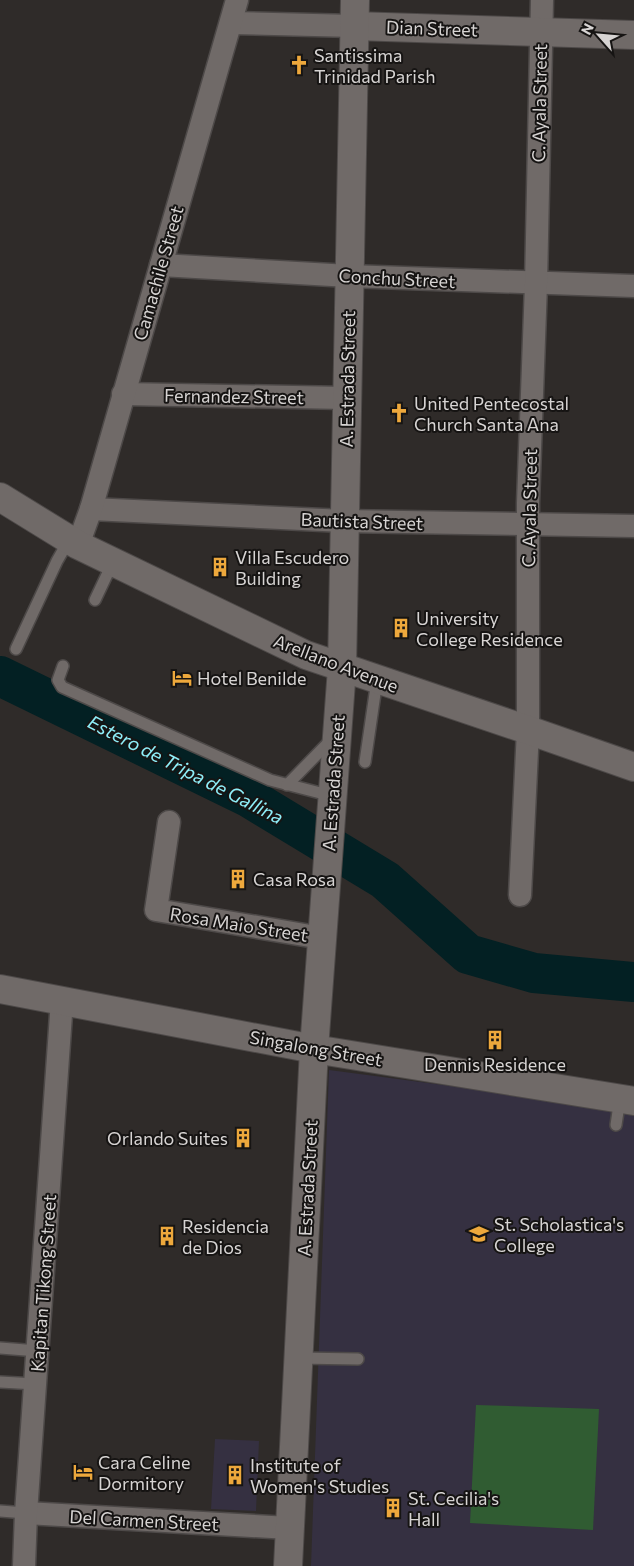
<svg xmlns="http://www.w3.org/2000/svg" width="634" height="1566" font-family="Commissioner,sans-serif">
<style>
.education{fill:#353041}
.green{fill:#305c32}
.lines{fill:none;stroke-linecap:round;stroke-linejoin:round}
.river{stroke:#032023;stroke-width:40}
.lane-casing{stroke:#4d4948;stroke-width:14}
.street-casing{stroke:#4d4948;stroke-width:25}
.secondary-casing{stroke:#4d4948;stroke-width:30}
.lane{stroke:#706a68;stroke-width:11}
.street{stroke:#706a68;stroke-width:22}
.secondary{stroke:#706a68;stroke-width:28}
.labels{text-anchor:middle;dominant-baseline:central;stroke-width:4;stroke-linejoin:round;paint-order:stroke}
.street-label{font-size:18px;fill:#d7d4d3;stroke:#161413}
.poi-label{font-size:18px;fill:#d7d4d3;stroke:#161413;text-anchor:start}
.water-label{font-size:19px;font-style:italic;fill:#8eeef8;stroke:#161413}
</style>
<rect width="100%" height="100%" fill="#2f2b29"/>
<g class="education">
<path d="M329 1070 634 1110V1566H311Z"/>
<path d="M215 1439 259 1441 256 1511 211 1509Z"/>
</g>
<path class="green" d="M476 1405 599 1409 593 1530 470 1523Z"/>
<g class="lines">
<path class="river" d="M0 676 248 797 385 880 468 954 534 973 634 982"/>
<defs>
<g id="lane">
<path d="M95 600 113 562"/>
<path d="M16 649 57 561 69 540"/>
<path d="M63 666 58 680 62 687 270 780 332 796"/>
<path d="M365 762 377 680"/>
<path d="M287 785 332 739"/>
<path d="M616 1125 620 1098"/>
<path d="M0 1348 38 1351"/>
<path d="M298 1358 358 1359"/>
<path d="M0 1382 36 1384"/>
<path d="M0 1511 26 1513"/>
</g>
<g id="street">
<path d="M231 23 354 26"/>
<path d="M161 265 349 276 634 286"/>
<path d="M123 394 346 398"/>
<path d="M91 509 344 521 634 526"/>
<path d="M78 545 91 509 237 0"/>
<path d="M169 822 156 910 322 938"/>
<path d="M520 895 528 730V503L536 284 542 0"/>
<path d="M26 1513 289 1528"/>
<path d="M24 1566 26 1513 62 1000"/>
</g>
<g id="secondary">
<path d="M354 26 634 35"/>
<path d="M0 497 78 545 306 655 528 730 634 767"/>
<path d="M0 989 314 1049 634 1101"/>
<path d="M288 1566 314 1049 342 668 355 0"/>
</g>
</defs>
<use href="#lane" class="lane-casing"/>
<use href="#street" class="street-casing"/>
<use href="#secondary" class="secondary-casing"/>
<use href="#lane" class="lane"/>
<use href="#street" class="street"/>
<use href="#secondary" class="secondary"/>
</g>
<defs>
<symbol id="church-bare" viewBox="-9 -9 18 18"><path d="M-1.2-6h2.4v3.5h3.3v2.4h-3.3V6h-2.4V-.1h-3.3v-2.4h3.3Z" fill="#eda83c" stroke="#161413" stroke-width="2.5" paint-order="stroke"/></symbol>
<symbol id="building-bare" viewBox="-9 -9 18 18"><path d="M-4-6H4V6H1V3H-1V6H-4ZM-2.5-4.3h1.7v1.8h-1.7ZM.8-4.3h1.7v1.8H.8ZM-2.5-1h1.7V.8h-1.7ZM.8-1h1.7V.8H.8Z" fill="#eda83c" stroke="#161413" stroke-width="2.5" paint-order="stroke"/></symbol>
<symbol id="hotel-bare" viewBox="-9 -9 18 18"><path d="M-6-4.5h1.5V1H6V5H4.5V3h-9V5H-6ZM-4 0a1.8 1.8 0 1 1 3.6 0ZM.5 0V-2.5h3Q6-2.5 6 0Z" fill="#eda83c" stroke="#161413" stroke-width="2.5" paint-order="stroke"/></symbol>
<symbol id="university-bare" viewBox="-9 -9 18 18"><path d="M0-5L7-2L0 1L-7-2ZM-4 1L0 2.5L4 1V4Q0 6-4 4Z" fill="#eda83c" stroke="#161413" stroke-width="2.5" paint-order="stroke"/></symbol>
</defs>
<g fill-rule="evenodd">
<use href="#church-bare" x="285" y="51" width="28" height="28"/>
<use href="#church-bare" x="385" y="399" width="28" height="28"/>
<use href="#building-bare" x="206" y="553" width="28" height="28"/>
<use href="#building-bare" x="387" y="614" width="28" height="28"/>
<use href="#hotel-bare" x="168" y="664" width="28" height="28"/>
<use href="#building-bare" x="224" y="865" width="28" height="28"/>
<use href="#building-bare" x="481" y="1026" width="28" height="28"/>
<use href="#building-bare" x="229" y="1124" width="28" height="28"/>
<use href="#university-bare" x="465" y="1220" width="28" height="28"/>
<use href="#building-bare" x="153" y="1222" width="28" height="28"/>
<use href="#hotel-bare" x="69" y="1458" width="28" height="28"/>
<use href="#building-bare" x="221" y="1461" width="28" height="28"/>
<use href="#building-bare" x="379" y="1494" width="28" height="28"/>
</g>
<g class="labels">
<g class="street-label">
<text transform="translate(432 28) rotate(2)">Dian Street</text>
<text transform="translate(539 103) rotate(-89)">C. Ayala Street</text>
<text transform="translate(158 273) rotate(-74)">Camachile Street</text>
<text transform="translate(397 278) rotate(3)">Conchu Street</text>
<text transform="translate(347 379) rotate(-89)">A. Estrada Street</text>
<text transform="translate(234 396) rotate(1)">Fernandez Street</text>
<text transform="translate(529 508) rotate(-89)">C. Ayala Street</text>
<text transform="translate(362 521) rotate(2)">Bautista Street</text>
<text transform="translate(336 663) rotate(21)">Arellano Avenue</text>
<text transform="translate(333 783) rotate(-86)">A. Estrada Street</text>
<text transform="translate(239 924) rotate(9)">Rosa Maio Street</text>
<text transform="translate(316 1048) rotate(10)">Singalong Street</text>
<text transform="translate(307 1188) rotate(-87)">A. Estrada Street</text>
<text transform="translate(43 1283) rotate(-86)">Kapitan Tikong Street</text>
<text transform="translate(144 1520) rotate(3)">Del Carmen Street</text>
</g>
<g class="poi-label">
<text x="314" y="55">Santissima<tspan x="314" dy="21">Trinidad Parish</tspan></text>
<text x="414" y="403">United Pentecostal<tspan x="414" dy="21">Church Santa Ana</tspan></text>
<text x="235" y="557">Villa Escudero<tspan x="235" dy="21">Building</tspan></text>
<text x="416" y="618">University<tspan x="416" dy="21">College Residence</tspan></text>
<text x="197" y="678">Hotel Benilde</text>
<text x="253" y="879">Casa Rosa</text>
<text x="495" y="1064" text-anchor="middle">Dennis Residence</text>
<text x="228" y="1138" text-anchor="end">Orlando Suites</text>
<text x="494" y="1224">St. Scholastica's<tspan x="494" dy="21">College</tspan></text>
<text x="182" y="1226">Residencia<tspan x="182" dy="21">de Dios</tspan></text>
<text x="98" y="1462">Cara Celine<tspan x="98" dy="21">Dormitory</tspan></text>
<text x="250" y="1465">Institute of<tspan x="250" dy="21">Women's Studies</tspan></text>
<text x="408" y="1498">St. Cecilia's<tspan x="408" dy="21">Hall</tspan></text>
</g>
<g class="water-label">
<text transform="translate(186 769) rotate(27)">Estero de Tripa de Gallina</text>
</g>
</g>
<g transform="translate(599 35) rotate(297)" stroke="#161413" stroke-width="4" paint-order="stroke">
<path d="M0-4L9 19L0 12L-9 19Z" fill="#d7d4d3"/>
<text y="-8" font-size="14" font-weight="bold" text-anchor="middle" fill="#d7d4d3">N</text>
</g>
</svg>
